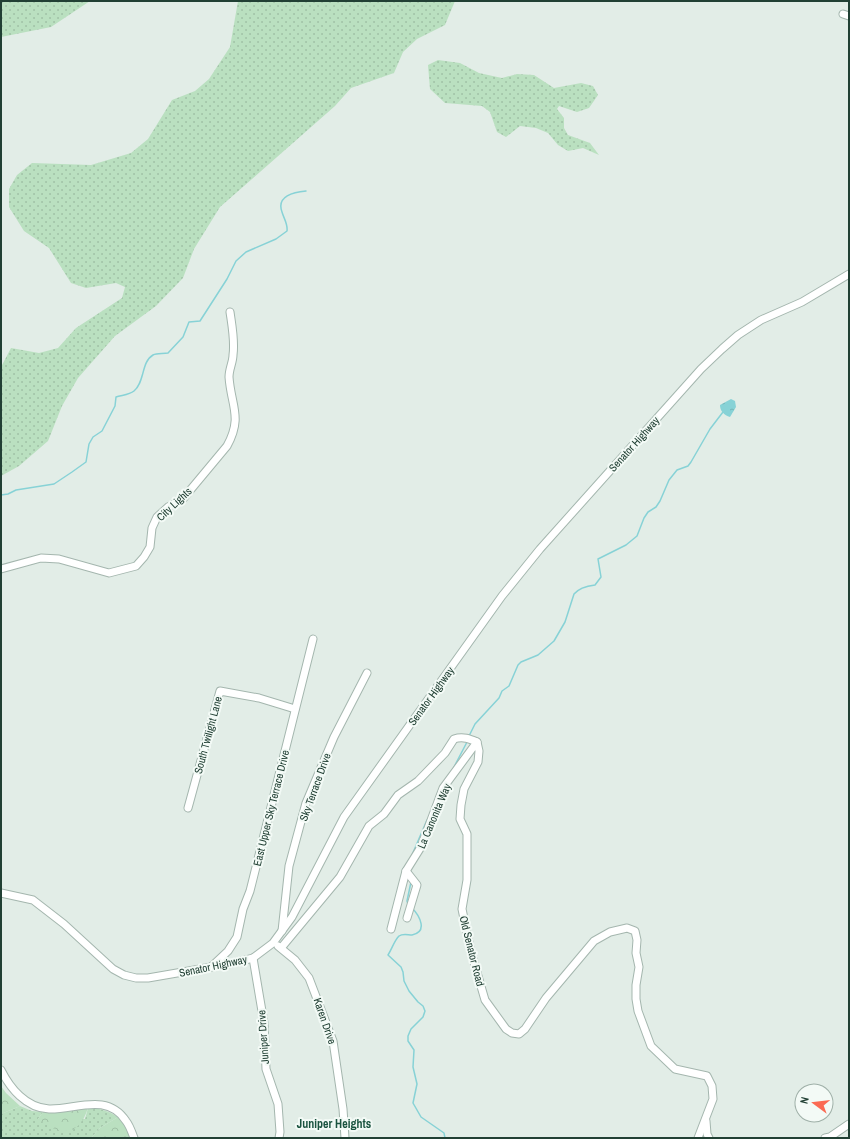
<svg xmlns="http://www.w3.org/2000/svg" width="850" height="1139" font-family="'Archivo Narrow',sans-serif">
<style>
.grass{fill:url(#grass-dots)}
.forest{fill:url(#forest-crowns)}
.water{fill:url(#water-ripples)}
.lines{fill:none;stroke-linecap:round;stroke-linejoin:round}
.stream{stroke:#87d2d6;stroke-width:1.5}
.minor-casing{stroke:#a4b6ae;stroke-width:9}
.minor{stroke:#fff;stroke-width:7}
.labels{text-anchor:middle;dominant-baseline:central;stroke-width:4;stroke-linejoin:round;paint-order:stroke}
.street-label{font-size:11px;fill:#214034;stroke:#f3faf6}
.neighbourhood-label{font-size:12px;font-weight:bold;fill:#1b5440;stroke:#f3faf6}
</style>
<defs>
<pattern id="grass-dots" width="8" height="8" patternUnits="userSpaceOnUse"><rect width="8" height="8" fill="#bae0c0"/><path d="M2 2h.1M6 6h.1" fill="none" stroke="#a0c1a6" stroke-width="1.8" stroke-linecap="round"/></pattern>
<pattern id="forest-crowns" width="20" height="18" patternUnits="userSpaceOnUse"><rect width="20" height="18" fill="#bae0c0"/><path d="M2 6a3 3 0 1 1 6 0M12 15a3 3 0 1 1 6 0" fill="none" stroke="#a0c1a6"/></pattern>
<pattern id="water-ripples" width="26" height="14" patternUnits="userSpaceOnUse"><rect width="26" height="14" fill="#87d2d6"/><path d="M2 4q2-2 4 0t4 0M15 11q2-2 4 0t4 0" fill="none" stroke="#74b5b8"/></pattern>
</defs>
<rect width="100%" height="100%" fill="#e2ede7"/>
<g class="grass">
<path d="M1 1H90L51 27 1 37Z"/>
<path d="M238 1H455L445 25 417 39 403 52 394 73 351 88 335 106 220 207 194 249 183 278 156 306 115 336 78 378 62 406 48 441 19 466 1 476V367L11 348 39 353 58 348 76 328 122 298 125 287 116 283 86 288 71 283 49 248 24 231 9 207V189L17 175 32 163 91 165 131 153 148 139 172 100 195 91 209 79 230 47Z"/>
<path d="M438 60 460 63 479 73 502 78 517 74 534 75 554 88 581 83 593 86 598 95 589 108 577 112 559 106 557 109 564 118V128L568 135 590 143 599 155 583 148 568 151 558 145 548 133 536 128 520 126 506 137 497 132 490 112 482 106 445 103 430 89 428 65Z"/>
<path d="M20 1106 32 1111 43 1112 38 1119H85L88 1108C100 1108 108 1111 118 1117L100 1128 91 1138H1V1114Z"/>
</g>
<g class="forest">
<path d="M1 1086 6 1093 20 1106 1 1114Z"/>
<path d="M80 1108H88C79 1137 60 1136 38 1119L43 1112H67Z"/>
<path d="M118 1117 126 1127 131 1138H91L100 1128Z"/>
</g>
<path class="water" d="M731 399 735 401 736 407 730 417C724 415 720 411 720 405Z"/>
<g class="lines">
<g class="stream">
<path d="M1 495 8 494 16 490 54 484 72 472 86 462 89 444 93 437 102 431 115 406 116 397C122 395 129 395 134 391 145 382 141 362 153 355 157 353 163 354 168 353L183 337 189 322 200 321 227 279 236 261 246 252 276 239 287 231C288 224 284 219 282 212 276 196 294 192 306 191"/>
<path d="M469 736 475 724 499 698 502 691 509 686 518 665 521 662 538 655 554 641 565 622 574 594C579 588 587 586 595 585L601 577 598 559 626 545 637 536 644 518 648 512 656 507 660 501 669 480 677 470 688 466 691 462 710 429 723 412"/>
<path d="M453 769 467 742"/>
<path d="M412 855 427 820"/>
<path d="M408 904 407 901 411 882"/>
<path d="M412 908C420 916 428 932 412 935 408 935 403 933 399 936 394 941 392 949 388 955L401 967 403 972 404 981 409 991 418 1002 423 1006 425 1011 423 1017 411 1029 408 1036V1041L414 1050 413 1067 417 1084 413 1103 421 1117 444 1133 445 1138"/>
</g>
<defs>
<g id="minor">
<path d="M843 14 849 16"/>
<path d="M1 569 41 558 59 559 109 573 136 566 144 557 150 547 152 528 157 517 168 507 182 500 227 446C243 417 231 406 229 377 229 369 233 362 233 355 235 341 232 326 230 312"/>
<path d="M188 808 220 691 259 698 295 709"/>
<path d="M406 871 417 885 407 918"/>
<path d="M1 893 33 900 64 924 113 969 124 975 136 978H148L229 964 253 958 273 943 292 917 344 817 502 596 540 549 701 369 722 349 738 335 761 320 802 302 849 274"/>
<path d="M391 929 406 871 421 847 443 788 477 742"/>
<path d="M282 931 289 866 306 803 334 737 367 673"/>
<path d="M278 946 295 960 309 978 333 1041 343 1109 345 1138"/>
<path d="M281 948 340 877 369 826 384 814 398 795 418 781 445 753 454 739C463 736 470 739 477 742L479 751 478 762 464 789 461 805 460 819 467 834V880L462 909 471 952 485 1000 506 1029 512 1033 519 1034 525 1029 546 998 594 941 610 932 627 928 635 931 637 940 636 953 639 967 636 985V999L638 1011 651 1046 675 1069 707 1076 712 1086 713 1099 698 1138"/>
<path d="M253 958 264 1023 266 1069 278 1104 280 1132 279 1138"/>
<path d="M211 967 228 951 237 937 243 909 250 891 313 639"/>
<path d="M1 1070C10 1088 26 1108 49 1109 75 1110 107 1092 126 1121 130 1126 132 1133 134 1138"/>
<path d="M706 1121 707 1134 709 1138"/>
<path d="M825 1138 830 1137 849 1124"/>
</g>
</defs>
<use href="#minor" class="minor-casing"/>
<use href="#minor" class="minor"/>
</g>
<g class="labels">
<g class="street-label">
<text transform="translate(634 444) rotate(-48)">Senator Highway</text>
<text transform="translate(174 504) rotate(-43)">City Lights</text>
<text transform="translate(431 696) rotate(-54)">Senator Highway</text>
<text transform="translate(208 735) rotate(-75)">South Twilight Lane</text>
<text transform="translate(315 787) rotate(-70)">Sky Terrace Drive</text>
<text transform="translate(271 808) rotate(-76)">East Upper Sky Terrace Drive</text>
<text transform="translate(434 816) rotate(-67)">La Canonita Way</text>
<text transform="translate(472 951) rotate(76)">Old Senator Road</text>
<text transform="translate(213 966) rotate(-12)">Senator Highway</text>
<text transform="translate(325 1021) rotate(71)">Karen Drive</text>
<text transform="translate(263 1037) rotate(-94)">Juniper Drive</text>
</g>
<g class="neighbourhood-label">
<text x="334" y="1124">Juniper Heights</text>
</g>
</g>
<rect width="850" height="1139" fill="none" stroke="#214034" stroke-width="4"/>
<g transform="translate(814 1103) rotate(285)"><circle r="19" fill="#f3faf6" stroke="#9fb0a8"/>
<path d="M0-3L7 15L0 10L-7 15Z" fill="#fb6a53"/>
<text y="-6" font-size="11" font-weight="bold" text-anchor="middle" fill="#214034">N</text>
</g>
</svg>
